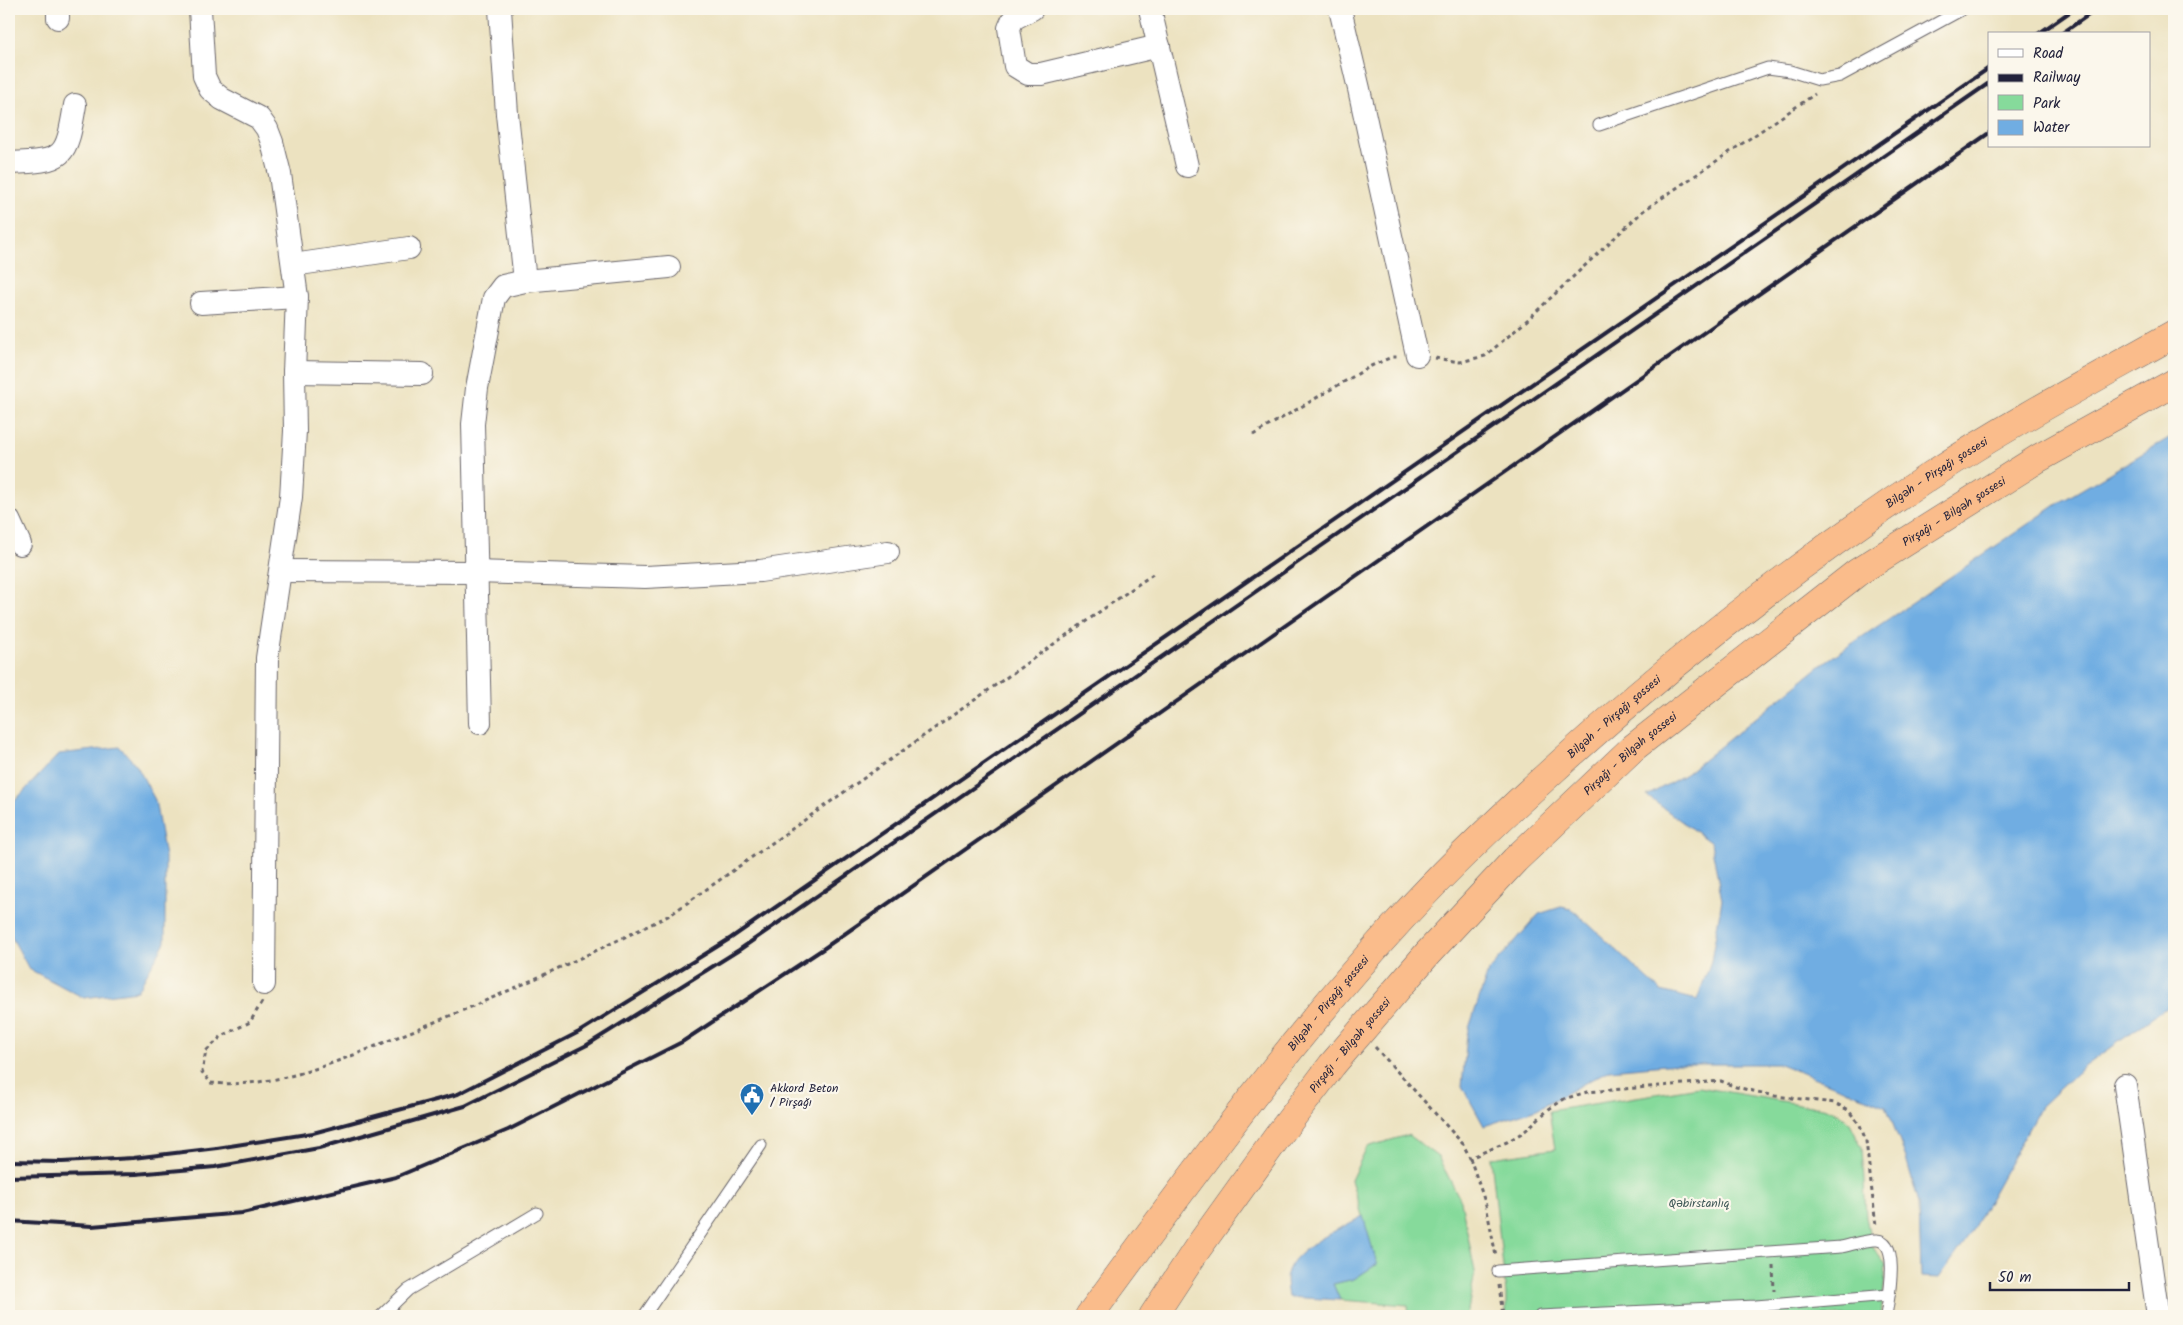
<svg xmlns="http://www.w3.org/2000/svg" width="2183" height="1325" font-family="Kalam,sans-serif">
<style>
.green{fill:#86da9b;stroke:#547e6b}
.water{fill:#70ade2;stroke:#49688e}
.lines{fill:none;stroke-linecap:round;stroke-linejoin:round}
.service-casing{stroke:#69656a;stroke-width:13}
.minor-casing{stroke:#69656a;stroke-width:24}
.trunk-casing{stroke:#69656a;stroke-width:29}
.path{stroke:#69656a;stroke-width:3;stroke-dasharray:4 4;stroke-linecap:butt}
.service{stroke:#fff;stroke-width:11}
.minor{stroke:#fff;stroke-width:22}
.trunk{stroke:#fabc8b;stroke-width:28}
.rail{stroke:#22223b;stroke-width:4}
.labels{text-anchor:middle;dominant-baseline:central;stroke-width:4.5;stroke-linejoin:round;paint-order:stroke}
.street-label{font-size:12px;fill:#22223b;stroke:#fbf7ec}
.poi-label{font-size:12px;fill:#22223b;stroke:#fbf7ec;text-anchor:start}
.park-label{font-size:12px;fill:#405958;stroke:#fbf7ec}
</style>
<rect width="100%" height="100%" fill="#fbf7ec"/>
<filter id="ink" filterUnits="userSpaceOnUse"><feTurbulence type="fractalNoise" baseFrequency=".02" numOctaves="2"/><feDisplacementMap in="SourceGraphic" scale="10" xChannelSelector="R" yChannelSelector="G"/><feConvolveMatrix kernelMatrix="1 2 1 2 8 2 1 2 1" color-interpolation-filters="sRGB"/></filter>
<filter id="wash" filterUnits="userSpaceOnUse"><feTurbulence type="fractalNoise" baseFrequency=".0096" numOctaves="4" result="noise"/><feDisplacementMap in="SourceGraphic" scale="20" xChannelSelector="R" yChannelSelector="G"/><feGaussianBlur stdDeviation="1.12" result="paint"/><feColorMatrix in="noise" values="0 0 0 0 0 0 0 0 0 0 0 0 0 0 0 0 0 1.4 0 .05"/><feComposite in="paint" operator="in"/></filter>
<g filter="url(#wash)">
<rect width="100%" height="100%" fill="#ece2c0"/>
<g class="green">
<path d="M1699 1087 1834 1110 1850 1123 1862 1147 1866 1217 1872 1246 1886 1266 1881 1316H1506V1294L1491 1158 1555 1149 1549 1111Z"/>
<path d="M1408 1135 1438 1157 1461 1201 1475 1272 1467 1316H1409L1408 1305 1340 1300 1333 1284 1354 1279 1377 1264 1351 1180 1367 1147Z"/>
</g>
<g class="water">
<path d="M2174 435V1002L2076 1073 2041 1106 1969 1236 1939 1278 1921 1277 1919 1203 1906 1158 1886 1106 1780 1064H1677L1609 1070 1537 1109 1484 1126 1462 1086 1467 1034 1488 972 1539 914 1561 907 1572 909 1661 991 1697 1000 1711 961 1722 900 1711 843 1647 796 1686 774 1825 662 2062 501Z"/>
<path d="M120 747 137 766 155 800 165 857V942L137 991 84 998 29 969 9 932V807L59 754Z"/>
<path d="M1363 1216 1377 1264 1354 1279 1333 1284 1340 1300 1288 1297C1287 1290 1285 1280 1287 1274 1293 1248 1342 1228 1363 1216Z"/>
</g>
</g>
<g filter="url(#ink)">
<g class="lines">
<defs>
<g id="service">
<path d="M1599 125 1768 68 1790 71 1819 80 1840 76 1963 9"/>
<path d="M1498 1271 1841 1247C1851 1245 1868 1239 1877 1240 1901 1241 1888 1301 1886 1316"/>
<path d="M381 1316 408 1290 537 1213"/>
<path d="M644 1316 761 1145"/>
<path d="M1540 1316 1756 1306 1889 1295"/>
</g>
<g id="minor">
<path d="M200 9 204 76 210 89 222 99 259 118 267 129 272 142 280 174 297 297 294 372 295 431 291 497 267 658 264 984"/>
<path d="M1032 9 1013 19 1009 28 1015 66 1028 74H1041L1159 46"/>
<path d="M1150 9 1187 166"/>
<path d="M1340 9 1359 89 1417 355"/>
<path d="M58 18V9"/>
<path d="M9 163C65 161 66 159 75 105"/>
<path d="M293 265 409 248"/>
<path d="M525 281 669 267"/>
<path d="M201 303 297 297"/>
<path d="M294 372 422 374"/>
<path d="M9 520 20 544"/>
<path d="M281 571 475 572 645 577 760 571 888 552"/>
<path d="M480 723 473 424 477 388 494 298 503 286 525 281 507 114 500 9"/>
<path d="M2125 1085 2158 1316"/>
</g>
<g id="trunk">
<path id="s1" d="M1089 1316C1189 1180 1287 1044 1401 919 1448 867 1498 820 1550 773 1668 665 1796 565 1930 476 2009 424 2092 380 2174 334"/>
<path id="s2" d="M1153 1316 1197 1249 1278 1136 1332 1065 1428 953 1515 860 1633 748 1858 572 2039 458 2174 383"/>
</g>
</defs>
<use href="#service" class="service-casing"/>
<use href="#minor" class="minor-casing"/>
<use href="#trunk" class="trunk-casing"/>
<g class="path">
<path d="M1435 358 1460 362 1485 356 1524 323 1643 211 1815 94"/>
<path d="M1253 435 1371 366 1392 357H1399"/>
<path d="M262 1002 250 1022 222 1036 206 1051 202 1072 211 1083C278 1089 339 1061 400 1036 492 1000 582 958 670 915L1153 574"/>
<path d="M1375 1047 1463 1144 1470 1158 1507 1142 1525 1131 1549 1109 1564 1099 1587 1092 1721 1081 1736 1087 1775 1096 1835 1103 1848 1110 1860 1125 1866 1141 1876 1226"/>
<path d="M1470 1158 1486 1205 1496 1256"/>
<path d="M1773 1265 1774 1291"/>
<path d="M1499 1285 1503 1316"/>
</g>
<use href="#service" class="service"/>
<use href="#minor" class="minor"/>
<use href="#trunk" class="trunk"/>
<g class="rail">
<path d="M2038 34 2074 9"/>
<path d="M2061 34 2097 9"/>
<path d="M9 1161 62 1162 133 1158 217 1148 313 1133 458 1094 579 1032 731 938 1989 68"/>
<path d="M9 1177 136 1174 215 1167 319 1148 465 1106 587 1045 739 950 1989 83"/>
<path d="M9 1221 92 1226 242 1213 396 1177 508 1130 682 1042 823 949 1989 133"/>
</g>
</g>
</g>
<defs>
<symbol id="civic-pin" viewBox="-11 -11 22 30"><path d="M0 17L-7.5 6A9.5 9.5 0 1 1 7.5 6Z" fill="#1f6fb2" stroke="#fbf7ec"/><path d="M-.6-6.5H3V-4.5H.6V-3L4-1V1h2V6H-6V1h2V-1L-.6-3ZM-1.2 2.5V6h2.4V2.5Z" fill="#fff"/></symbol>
</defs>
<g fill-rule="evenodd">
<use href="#civic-pin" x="738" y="1081" width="28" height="38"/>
</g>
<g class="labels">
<g class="street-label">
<text stroke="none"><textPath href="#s1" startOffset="1204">Bilgəh - Pirşağı şossesi</textPath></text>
<text stroke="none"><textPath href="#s2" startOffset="1145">Pirşağı - Bilgəh şossesi</textPath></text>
<text stroke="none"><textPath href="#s1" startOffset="799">Bilgəh - Pirşağı şossesi</textPath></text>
<text stroke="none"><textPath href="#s2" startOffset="740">Pirşağı - Bilgəh şossesi</textPath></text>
<text stroke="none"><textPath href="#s1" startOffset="394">Bilgəh - Pirşağı şossesi</textPath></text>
<text stroke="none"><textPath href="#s2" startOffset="335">Pirşağı - Bilgəh şossesi</textPath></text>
</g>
<g class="poi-label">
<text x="770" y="1088">Akkord Beton<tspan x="770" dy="14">/ Pirşağı</tspan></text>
</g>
<g class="park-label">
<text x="1699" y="1203">Qəbirstanlıq</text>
</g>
</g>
<rect width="2183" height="1325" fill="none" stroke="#fbf7ec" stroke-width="30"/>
<rect x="1988" y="32" width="162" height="115" fill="#fbf7ec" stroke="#a4a2a5"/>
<rect x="1998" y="49" width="25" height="8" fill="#ffffff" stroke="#a4a2a5"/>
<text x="2033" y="58" font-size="15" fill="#22223b">Road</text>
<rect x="1998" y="74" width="25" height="8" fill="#22223b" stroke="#a4a2a5"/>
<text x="2033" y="82" font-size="15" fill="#22223b">Railway</text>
<rect x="1998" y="95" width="25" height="15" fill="#86da9b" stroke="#a4a2a5"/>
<text x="2033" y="108" font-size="15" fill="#22223b">Park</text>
<rect x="1998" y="120" width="25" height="15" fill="#70ade2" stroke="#a4a2a5"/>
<text x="2033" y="132" font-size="15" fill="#22223b">Water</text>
<path d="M1990 1282v8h139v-8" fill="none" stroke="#22223b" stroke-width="2.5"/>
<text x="1998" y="1282" font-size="15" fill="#22223b" stroke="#fbf7ec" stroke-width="4" paint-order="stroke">50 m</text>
</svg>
